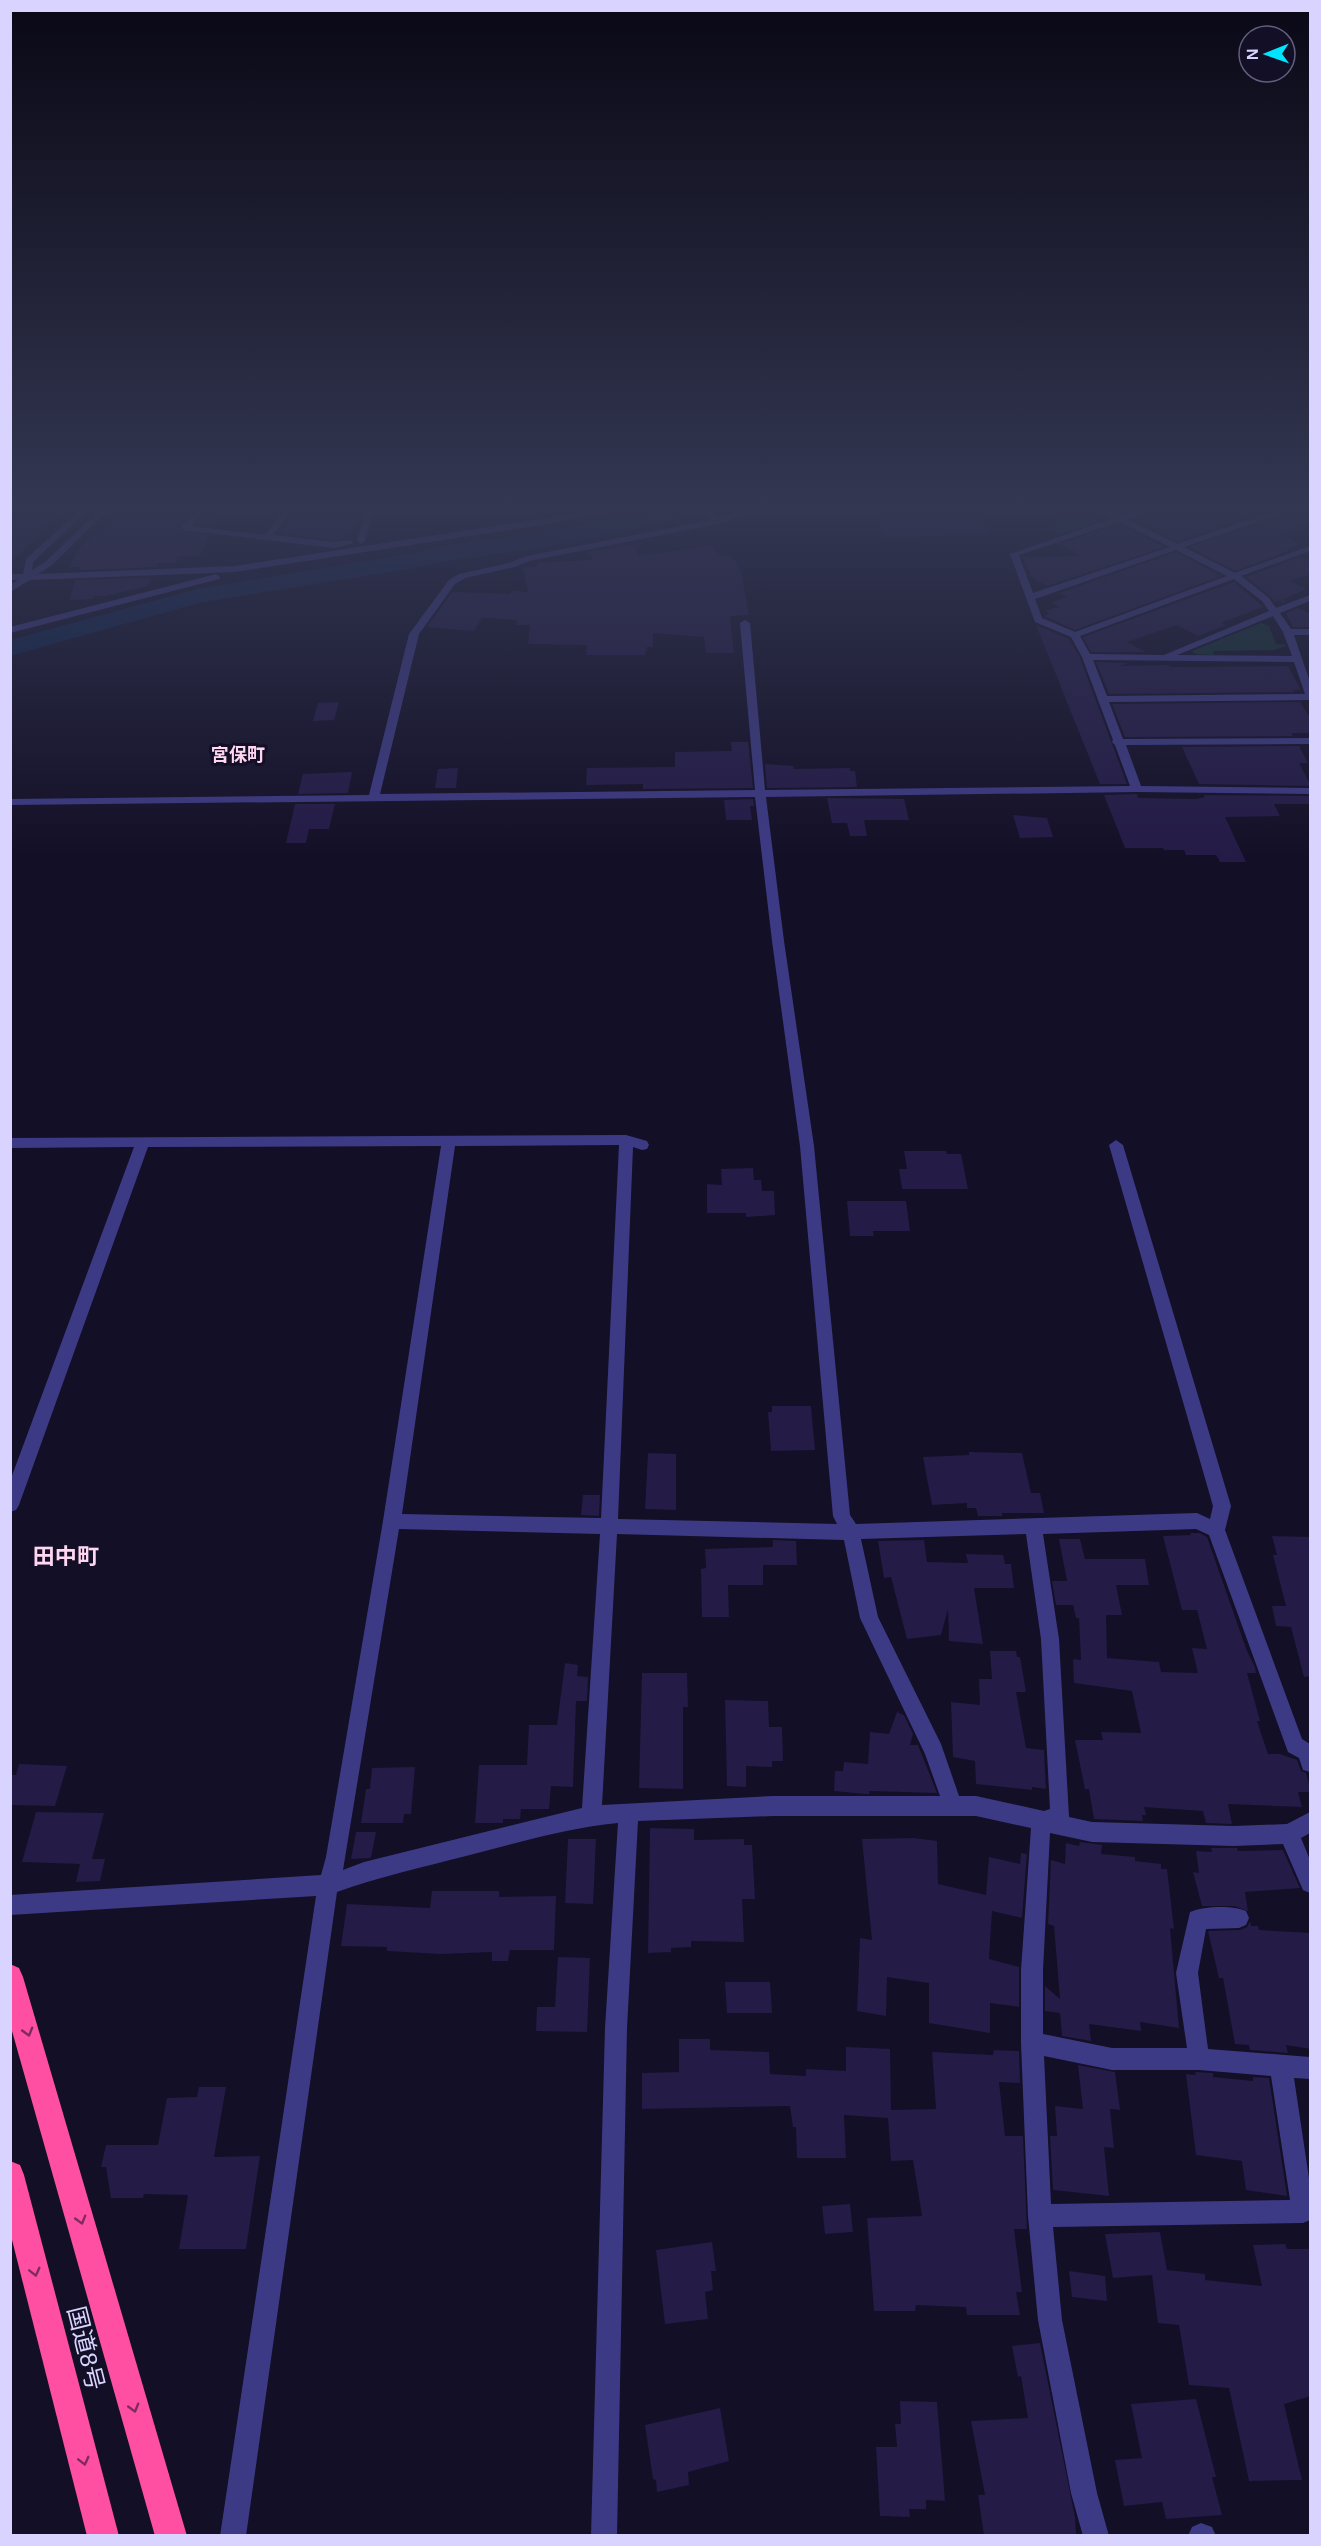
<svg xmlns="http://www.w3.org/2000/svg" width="1321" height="2546" font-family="Helvetica,'Noto Sans JP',sans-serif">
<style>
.green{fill:#12302f}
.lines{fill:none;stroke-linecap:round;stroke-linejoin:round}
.river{fill:#0c2248;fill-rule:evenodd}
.building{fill:#241b47}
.minor{fill:#3d3a85;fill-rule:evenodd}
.highway{fill:#ff4fa3;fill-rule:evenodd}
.oneway{stroke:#7d2c5e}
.labels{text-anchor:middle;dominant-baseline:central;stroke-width:6;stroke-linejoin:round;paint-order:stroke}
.far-quarter-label{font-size:18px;font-weight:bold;fill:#ffd6f0;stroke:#130f26}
.quarter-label{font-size:22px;font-weight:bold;fill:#ffd6f0;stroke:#130f26}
.near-street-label{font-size:24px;fill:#d9d4ff;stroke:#130f26}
</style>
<rect width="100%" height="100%" fill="#130f26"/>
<g class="green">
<path d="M1059 519H1090L1098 522 1058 535 1056 534 1054 524Z"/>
<path d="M1261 623 1269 626 1276 644 1288 645 1275 650 1213 651 1214 655 1195 654 1192 651Z"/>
</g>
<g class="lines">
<path class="river" d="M687 502H725L722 507 702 511 698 515C643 528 588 540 531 549 492 555 452 559 414 568L203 602 10 656V640L201 588 410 554C443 544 477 543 510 538 568 529 625 518 682 505Z"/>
</g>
<g class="building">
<path d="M134 502H200L180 526 182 532 209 535 200 556H178L175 563H158L156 567 80 570 81 567H69L78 550 94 535 102 534Z"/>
<path d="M213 502H222L212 526 195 524Z"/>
<path d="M300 502H356L349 510 363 511 351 535H346L345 538 335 540 280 534Z"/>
<path d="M873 502H977L990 535 883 537Z"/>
<path d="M1176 502H1295L1177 542 1133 519Z"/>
<path d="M1311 506V524L1283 535 1300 544 1286 550 1288 551 1235 571 1190 547Z"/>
<path d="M27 513 58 516 10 563V515L23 517Z"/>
<path d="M1120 524 1164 547 1047 586 1029 576 1031 574 1022 557 1083 556 1059 544Z"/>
<path d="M635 546 638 556 711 546 720 556 729 555 733 560H735L741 572 749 615 730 616 734 653H706L704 637 653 633V647H647L645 655H586L587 645 528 644 530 625H516L517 620 482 618 474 631 427 627 452 592 510 594 512 591 528 592 523 568 538 566 537 563 593 560 590 551Z"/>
<path d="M1176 552 1221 576 1075 630 1044 616 1050 614 1045 611 1059 607 1052 602 1067 597 1059 593Z"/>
<path d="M1300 557 1311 563V574L1290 581 1306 589 1282 600 1286 602 1282 603 1280 600 1275 602 1269 595 1246 577Z"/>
<path d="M151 578 147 586 106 596H94L93 599 69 600 76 580Z"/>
<path d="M1234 582 1263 607 1221 623 1226 625 1198 636 1177 625 1127 642 1145 652H1091L1083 637Z"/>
<path d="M1298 608 1311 614V627H1293L1286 613Z"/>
<path d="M1036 625 1069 639 1080 658 1127 784H1100Z"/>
<path d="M1096 662 1128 663 1120 666 1167 665 1171 667 1288 666 1301 690H1293L1294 692 1109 694Z"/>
<path d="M339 702 334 720 313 721 318 703Z"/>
<path d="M1300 702 1311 719V733H1291L1293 736 1125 737 1112 704Z"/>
<path d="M731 742H748L753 788 643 789V784L586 785 587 768 675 767V752L732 751Z"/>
<path d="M1299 746 1308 763H1299L1311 786 1199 784 1182 747Z"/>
<path d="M765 764 793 766 794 769 850 768V771H855L857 787 767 788Z"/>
<path d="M458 768 456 788H435L438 769Z"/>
<path d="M352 772 348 793 298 794 303 774Z"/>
<path d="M1137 794 1138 798 1196 799 1205 797 1204 795 1311 796V804H1274L1280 816 1225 817 1246 862H1220L1216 855H1186L1184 850H1164L1163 848H1125L1104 795Z"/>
<path d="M827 798 904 799 909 820H864L867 836H850L847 823H832Z"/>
<path d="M753 799 754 806H750L752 820H726L724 800Z"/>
<path d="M295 804H335L329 829H309L306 843H286Z"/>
<path d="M1013 815 1047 818 1053 837 1020 838Z"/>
<path d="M904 1151H946L947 1154H961L968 1189H902L899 1169H907Z"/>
<path d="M753 1168 754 1180H761L762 1191H774L775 1215 746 1217V1213H707V1184L722 1185 721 1169Z"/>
<path d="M847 1201H906L910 1231H873L874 1236H850Z"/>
<path d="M772 1406H811L815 1450 771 1451 768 1412H772Z"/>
<path d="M969 1452 1022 1453 1031 1493H1040L1044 1513H1002V1516H978L976 1508H967V1503L932 1505 923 1457 969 1455Z"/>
<path d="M648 1453 676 1454V1510L645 1509Z"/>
<path d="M583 1495H600L599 1516 581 1515Z"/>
<path d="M1190 1533H1200L1207 1537 1247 1651 1255 1667 1256 1673H1247L1260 1721H1257L1268 1754H1280L1297 1760 1301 1771 1306 1773 1311 1792H1298L1302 1807 1228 1804 1232 1824 1206 1823 1203 1811 1144 1807 1146 1815H1142L1143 1821 1094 1819 1089 1789H1085L1075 1740H1103L1101 1732 1141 1733 1132 1691 1074 1683 1073 1659 1081 1660 1079 1618H1076L1073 1605H1056L1052 1581H1067L1059 1539H1080L1085 1559H1145L1149 1585H1116L1122 1615H1106L1107 1658 1159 1662 1161 1672 1198 1673 1192 1648 1207 1649 1197 1610H1182L1163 1536 1191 1535Z"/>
<path d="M1272 1536 1311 1537V1676L1304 1677 1291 1627 1276 1626 1272 1606H1286L1273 1555H1277Z"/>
<path d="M773 1540 796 1541 797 1565H763V1585H728L729 1617H702L701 1569 706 1568 705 1549 773 1547Z"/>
<path d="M924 1540 927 1562 968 1563 966 1554 1003 1555 1005 1564H1011L1014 1588H974L983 1644 949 1641 948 1609 941 1635 907 1639 891 1577 884 1578 878 1541Z"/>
<path d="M990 1651H1016L1017 1657H1020L1026 1692H1016L1026 1748 1044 1750 1046 1789 1032 1787V1790L976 1784 975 1761 953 1757 951 1702 980 1705 979 1679H992Z"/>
<path d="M565 1663 578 1665 577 1676 588 1677 587 1701H576L573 1787 551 1786 549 1809H521L520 1819H503V1823H475L479 1765H527L529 1725H557Z"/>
<path d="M642 1673H687L688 1707H683V1789L639 1788Z"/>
<path d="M725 1700 768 1701 769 1727H782L783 1761H772V1767L746 1766V1787L727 1786Z"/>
<path d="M897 1712 904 1715 913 1734 910 1745H918L937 1793 869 1791V1794H865L834 1791 835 1771H843L844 1762 868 1764 870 1732 889 1734Z"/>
<path d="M19 1764 67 1766 55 1806 10 1805V1775H16Z"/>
<path d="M415 1767 411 1814H404L403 1823H361L366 1789H370L372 1768Z"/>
<path d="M36 1812 104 1813 92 1859H105L100 1881 76 1882 80 1864 22 1862Z"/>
<path d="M650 1828 694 1829V1840L744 1839V1845H752L755 1899H742L744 1942 691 1941V1947L671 1948V1952L648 1953Z"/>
<path d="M356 1832H376L371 1858 351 1859Z"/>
<path d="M913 1838 937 1841 938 1884 986 1895 989 1857 1020 1864 1021 1853 1027 1854 1022 1918 992 1911 989 1959 1019 1967V2007L990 2003V2033L929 2023V1983L887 1977 886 2016 857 2011 860 1938 872 1940 862 1839Z"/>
<path d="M568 1839H596L593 1904 565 1903Z"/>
<path d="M1080 1842 1102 1845 1101 1854 1135 1857V1861L1161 1864V1869H1167L1174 1929 1170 1928 1179 2028 1140 2022 1141 2031 1089 2024 1091 2041 1062 2036 1060 2013 1045 2011V1986L1060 1999 1054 1926 1048 1924 1051 1860 1065 1864 1066 1843 1079 1846Z"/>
<path d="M1211 1848H1237L1238 1851 1283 1850 1300 1888 1245 1892 1248 1911 1234 1906H1202L1193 1872 1199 1873 1196 1851 1212 1852Z"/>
<path d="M432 1891H499V1897L556 1896 554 1950H510L508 1961H492V1952L441 1954 387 1951V1947L341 1946 347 1904 430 1908Z"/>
<path d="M1250 1921 1251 1926H1258L1259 1930 1311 1933V2049L1286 2045 1288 2053 1250 2050 1249 2045 1235 2044 1223 1978H1219L1208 1931 1240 1930 1247 1927Z"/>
<path d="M558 1957 590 1958 587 2032 536 2031 537 2007H555Z"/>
<path d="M725 1982H770L772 2013H727Z"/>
<path d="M679 2039H710V2050L769 2052 770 2074 806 2076V2069L846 2071V2047L890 2049 891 2110 936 2109 932 2052 993 2055 994 2050 1019 2051 1020 2083 999 2082 1005 2136H1023L1027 2229H1014L1022 2292H1016L1020 2315H967L966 2307 916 2305 915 2311H874L867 2218 922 2216 913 2160 891 2161 888 2118 844 2115 846 2158H797L796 2127H793L790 2106 642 2109V2073L679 2072Z"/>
<path d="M1078 2065 1115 2072 1120 2110 1110 2109 1114 2148 1104 2147 1109 2196 1053 2190 1050 2136H1057L1055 2106 1083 2109Z"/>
<path d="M1195 2072 1213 2073V2077L1253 2081V2077L1269 2078 1287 2196 1246 2190 1242 2161 1196 2155 1186 2074 1196 2075Z"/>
<path d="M199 2087H226L214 2157 260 2156 246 2249H179L188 2195 144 2194 143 2198H111L106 2167H101L106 2145H158L167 2098 197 2097Z"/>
<path d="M850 2204 853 2232 825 2234 822 2206Z"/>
<path d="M1160 2232 1167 2270 1205 2274V2280L1262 2286 1253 2245 1285 2244 1287 2249H1311V2396L1284 2404 1302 2480 1249 2481 1229 2388 1189 2385 1179 2325 1158 2323 1152 2275 1113 2278 1105 2234Z"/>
<path d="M712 2242 716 2271H711L713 2290 705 2292 708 2319 665 2324 656 2250Z"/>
<path d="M1069 2271 1105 2276 1107 2301 1072 2297Z"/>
<path d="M1040 2343 1075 2517 1076 2534 984 2535 978 2495H985L971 2421 1028 2418 1021 2376 1018 2377 1012 2346Z"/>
<path d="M1196 2399 1216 2477H1212L1222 2515 1166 2519 1162 2502 1124 2506 1115 2460 1142 2458 1131 2404Z"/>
<path d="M900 2401 937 2402 945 2501 926 2500V2509H909L910 2517 880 2516 876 2447H897L895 2424H901Z"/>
<path d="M720 2408 729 2461 688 2472 689 2485 657 2492 656 2480 653 2479 645 2425Z"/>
</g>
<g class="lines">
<g class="minor">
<path d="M89 502H97L33 562 32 570 46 561 108 502H116L52 565 38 574 235 566 547 518 633 502H647L547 524 235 572 30 580 10 592V585L18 580H10V574H23L26 559Z"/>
<path d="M203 502H211L191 526 265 535 290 502H298L273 535 335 542 350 540 354 543 335 548 182 530V526Z"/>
<path d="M368 502H376L365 541 361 544 357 541Z"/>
<path d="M689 502H698L719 518 771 502H782L718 524 529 561 515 567 465 578 455 584 419 634 380 794 755 790 740 623 745 620 750 623 765 790 1130 786 1115 745 1112 742 1113 740 1082 657 1071 637 1035 622 1010 554 1113 518 1102 513 1098 502H1106L1109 510 1121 516 1163 502H1174L1127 519 1177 544 1301 502H1310V504L1184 547 1235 573 1310 546V551L1241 576 1268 597 1276 608 1310 595V601L1280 613 1291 629H1310V635H1294L1310 682V700L1109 702 1123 739 1310 738V744L1126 745 1141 786 1310 788V794L1137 792 766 797 784 941 814 1146 850 1515 856 1524 1197 1513 1210 1519 1213 1506 1109 1145 1116 1140 1123 1145 1231 1506 1225 1530 1302 1739 1310 1744V1772L1303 1770 1299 1758 1288 1752 1209 1535 1196 1529 1043 1534 1059 1639 1069 1817 1092 1822 1234 1826 1287 1824 1310 1812V1833L1301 1838 1310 1860V1893L1303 1890 1283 1844 1234 1846 1092 1842 1050 1833 1043 1970V2034L1112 2048H1187L1176 1973 1190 1912C1204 1906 1232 1905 1246 1911L1249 1918 1246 1925 1239 1928 1206 1929 1198 1973 1208 2049 1310 2057V2079L1294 2078 1310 2185V2220L1303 2223 1053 2227 1062 2320 1097 2493 1109 2536H1083L1071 2493 1038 2320 1028 2216 1021 2043V1970L1031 1828 976 1816H773L638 1821 627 2028 617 2536H591L605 2028 618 1823C567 1828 516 1843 466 1856 423 1867 379 1877 337 1892L246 2536H220L316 1896 10 1915V1895L321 1875 326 1857 383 1521 441 1146 148 1147 19 1505 16 1510 10 1512V1481L134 1147 10 1148V1138L626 1135 647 1141 649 1145 647 1149 642 1150 633 1147 618 1519 837 1524 833 1516 800 1146 772 941 755 797 10 805V799L369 795 409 634 449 580 459 574 509 563 527 556 711 520ZM1120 522 1170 547 1033 593 1019 555ZM1176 550 1227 576 1075 632 1042 618 1035 599ZM1234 579 1262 601 1269 611 1164 655 1090 654 1080 636ZM1273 616 1283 632 1292 656 1177 655ZM1093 660 1294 662 1305 694 1107 696ZM619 1145 601 1518 402 1514 455 1146ZM399 1529 600 1534 582 1808 364 1862 343 1870ZM617 1534 844 1540 860 1618 925 1754 940 1796H773L602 1805ZM1026 1534 1041 1639 1050 1809 1044 1811 976 1796H959L941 1744 878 1617 861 1539ZM1044 2056 1112 2070H1199L1271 2076 1290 2200 1051 2204Z"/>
<path d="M216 574 220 577 219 579 10 633V627Z"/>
<path d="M1201 2523 1212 2527 1216 2536H1188L1192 2527Z"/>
</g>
<g class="highway">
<path d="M10 1964 19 1968 23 1977 187 2536H155L10 2024Z"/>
<path d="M10 2161 20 2165 24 2175 119 2536H87L10 2232Z"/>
</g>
</g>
<defs><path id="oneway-chevron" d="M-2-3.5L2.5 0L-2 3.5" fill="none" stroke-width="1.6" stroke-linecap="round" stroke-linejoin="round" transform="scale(1.5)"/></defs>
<g class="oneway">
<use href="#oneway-chevron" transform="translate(28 2032) rotate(74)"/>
<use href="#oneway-chevron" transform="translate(81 2220) rotate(74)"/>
<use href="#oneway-chevron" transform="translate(35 2272) rotate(76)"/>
<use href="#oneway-chevron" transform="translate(134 2408) rotate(74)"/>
<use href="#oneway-chevron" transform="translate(84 2461) rotate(76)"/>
</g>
<linearGradient id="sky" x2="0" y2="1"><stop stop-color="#0a0815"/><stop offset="0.59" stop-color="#333752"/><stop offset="1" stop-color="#333752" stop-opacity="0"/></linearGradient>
<rect width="1321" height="858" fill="url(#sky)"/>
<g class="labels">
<g class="far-quarter-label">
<text x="238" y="755">宮保町</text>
</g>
<g class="quarter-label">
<text x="66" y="1556">田中町</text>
</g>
<g class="near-street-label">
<text transform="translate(86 2348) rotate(76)">国道8号</text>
</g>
</g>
<rect width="1321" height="2546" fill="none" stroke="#d9d4ff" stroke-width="24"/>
<g transform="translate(1267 54) rotate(269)"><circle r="28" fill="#130f26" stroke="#625e7d" stroke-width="1.5"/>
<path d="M0-4.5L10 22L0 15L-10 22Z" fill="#00e5ff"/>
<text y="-9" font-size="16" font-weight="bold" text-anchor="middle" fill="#d9d4ff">N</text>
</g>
</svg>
